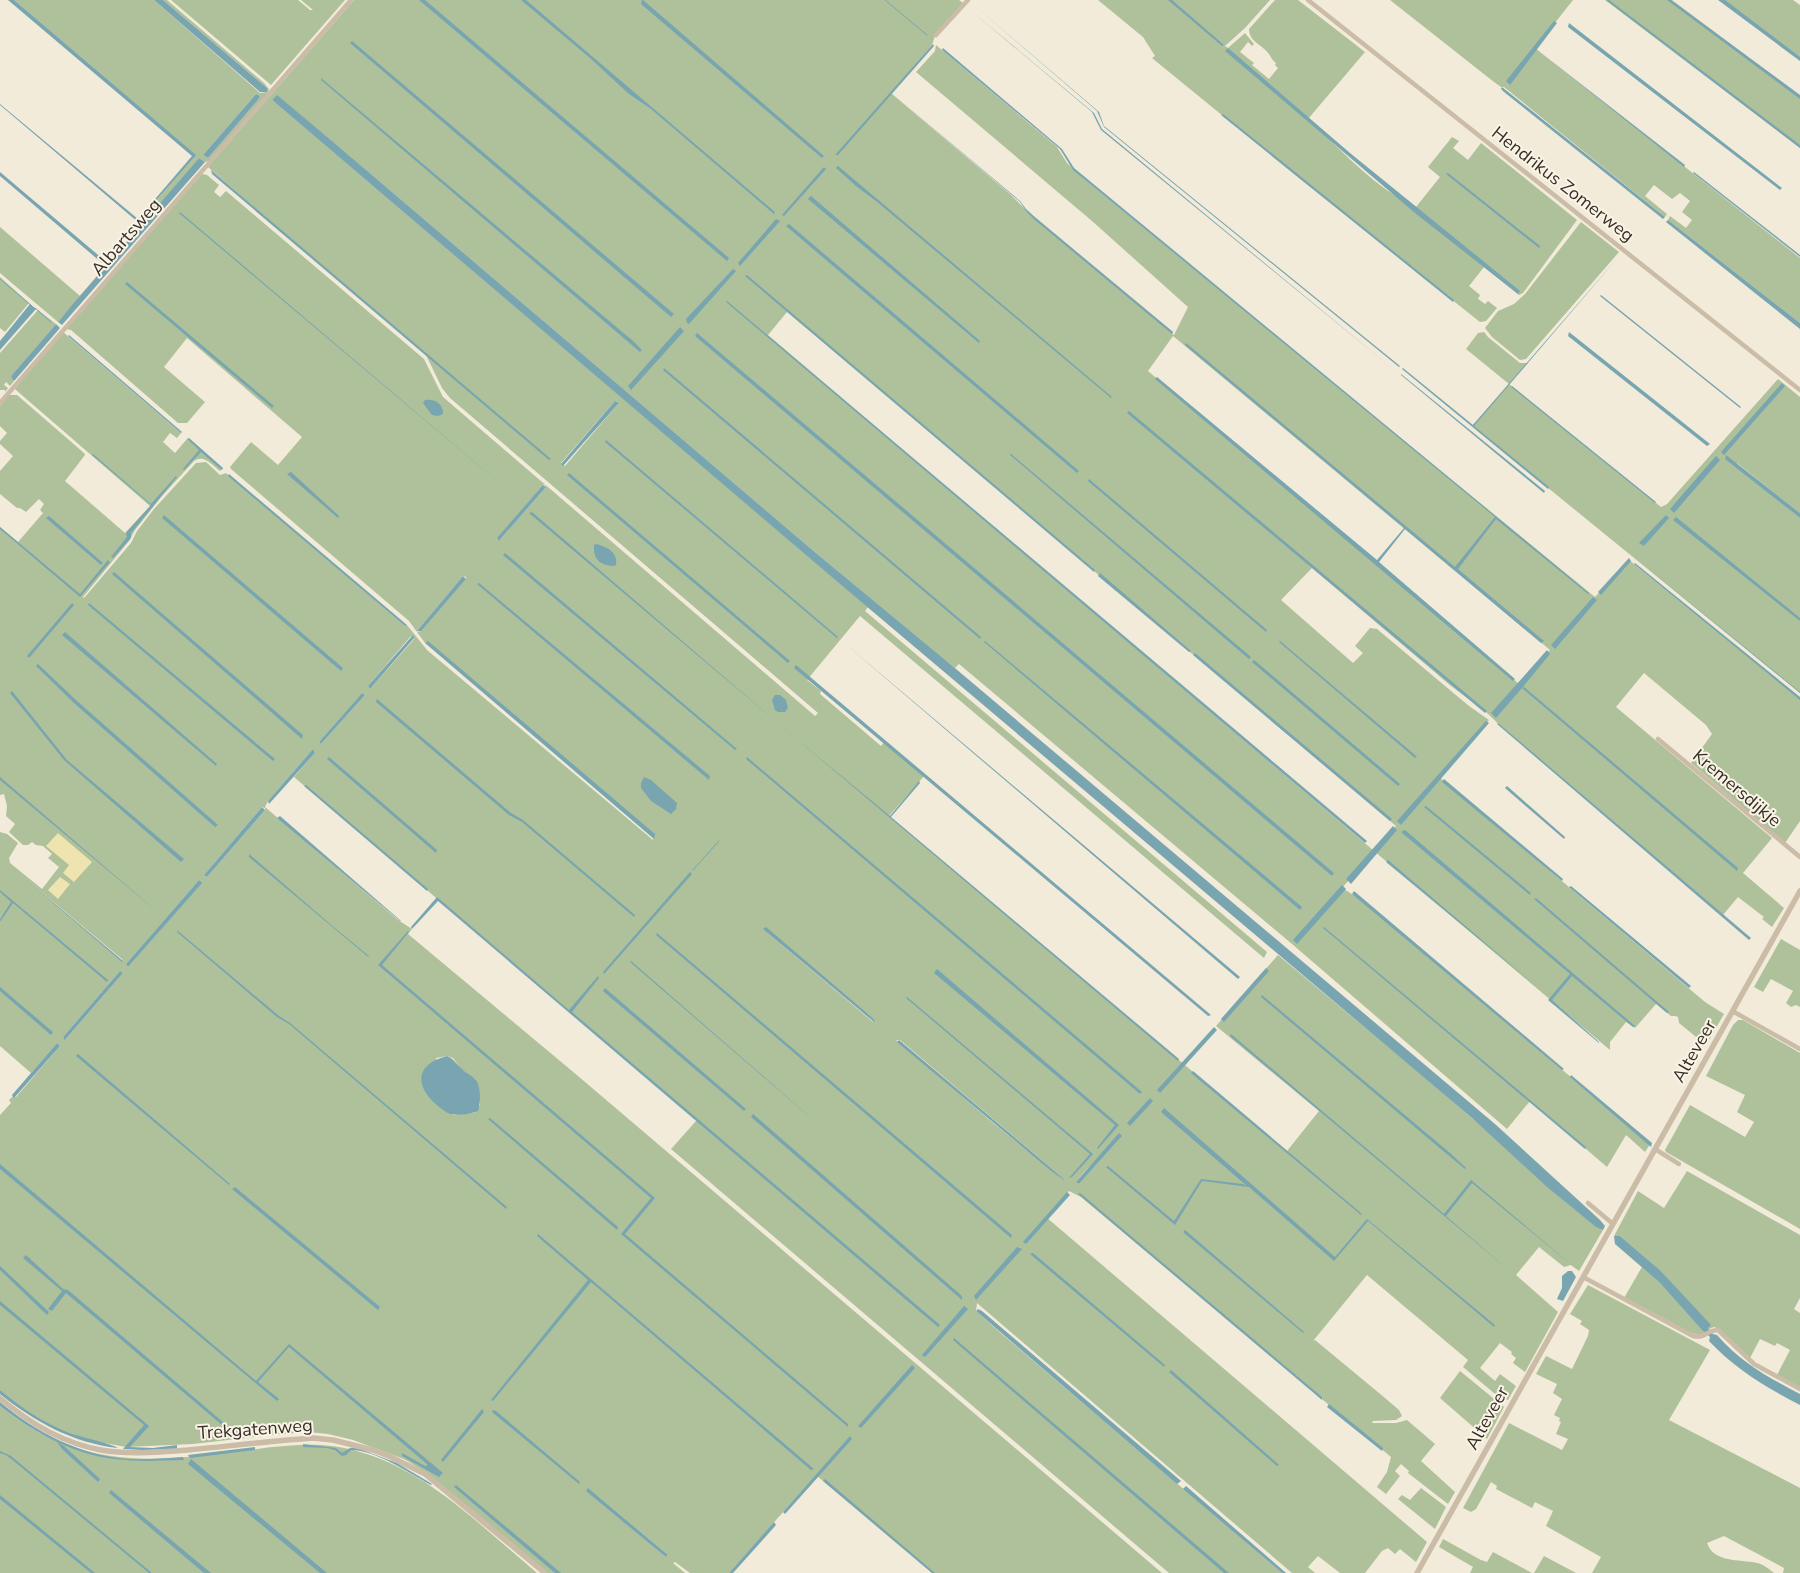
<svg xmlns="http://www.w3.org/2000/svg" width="1800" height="1573" font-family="'Nunito Sans',sans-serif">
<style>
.green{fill:#aec19a;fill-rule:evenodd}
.sand{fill:#efe3af}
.water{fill:#78a5b0}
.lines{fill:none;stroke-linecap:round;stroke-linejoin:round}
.stream{stroke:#78a5b0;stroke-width:1}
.minor{stroke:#cabca6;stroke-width:4.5}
.tertiary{stroke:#cabca6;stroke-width:5.5}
.labels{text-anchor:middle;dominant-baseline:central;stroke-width:4;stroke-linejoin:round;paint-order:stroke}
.street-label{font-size:18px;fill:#362e27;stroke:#faf4e6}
</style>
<rect width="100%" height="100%" fill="#f2ebda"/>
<g class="green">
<path d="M14 0H154L260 93 267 92V88L163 0H167L264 83 269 89 268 93 209 161 205 162 199 158 141 226 135 220 140 222 139 221 195 155ZM256 94 260 96 258 100 208 158 203 155Z"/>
<path d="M171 0H298L310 10H313L301 0H345L271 85Z"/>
<path d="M354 0H959L963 3 936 33 932 45 891 93 1011 195 1027 211 1173 332 1172 334 1174 335 1188 307 1092 221 916 72 935 51 936 45 1057 147 1067 163 1084 179 1595 597 1629 560 1800 698V821L1785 843 1691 763 1712 734 1706 725 1644 673 1616 707 1772 838 1743 873 1784 908 1772 927 1762 919 1764 917 1738 897 1723 915 1508 733 1486 712 1451 686 1312 568 1281 600 1353 663 1363 653 1355 646 1370 628 1377 629 1469 706 1489 720 1439 777 1705 1002 1724 1014 1706 1045 1679 1023 1678 1017 1675 1016H1671L1656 1004 1635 1028 1626 1022 1610 1042V1050L1374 851 1342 888 1360 899 1650 1144 1645 1152 1626 1135 1607 1167 1530 1101 1507 1129 1292 944 959 664 955 668 816 553 331 140 277 96 272 100 868 607 865 611 1267 952 1264 958 860 616 807 680 821 691 820 694 881 746 884 742 924 776 889 816 1287 1151 1319 1111 1216 1026 1278 955C1343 1010 1409 1063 1473 1119 1516 1156 1555 1198 1603 1230L1579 1271 1571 1265 1564 1267 1539 1247 1516 1275 1558 1312 1525 1372 1513 1363 1516 1358 1511 1354 1512 1352 1500 1343 1480 1368 1495 1381 1500 1374 1516 1386 1508 1400 1501 1399 1463 1367 1468 1360 1367 1275 1313 1341 1315 1340 1385 1398 1399 1410 1402 1416 1396 1420 1373 1421 1372 1423H1396L1407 1420 1435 1444 1421 1461 1455 1492 1448 1504 1408 1473 1409 1471 1401 1464 1395 1471 1400 1476 1386 1494 1377 1487 1387 1472 1391 1457 1081 1197 1069 1191 1046 1217 1427 1542 1416 1562 1400 1549 1395 1554 1388 1548 1382 1551 1365 1573H1340L1318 1556 1308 1567 1315 1573H1292L977 1303 976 1311 1003 1335 1282 1573H1169L671 1149 697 1120 294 777 315 753 313 749 268 801 265 807 398 920 412 929 408 934 578 1076 1162 1573H932L816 1475 729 1573H690L675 1562 673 1563 685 1573H547L427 1473 404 1459 353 1440 328 1434 308 1432 271 1435 193 1444 126 1447 88 1440 52 1426 23 1409 0 1390V1115L11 1103 9 1100 13 1096 16 1097 60 1046 57 1043 31 1073 0 1046V922L12 903 0 919V832L7 834 18 843 9 858 10 863 42 889 59 867 48 858 52 854 43 846 36 845 32 842 28 845H23L9 832 15 824 6 816 7 806 4 794 0 795V527L18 542 43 513 40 510 44 504 39 499 26 512 20 508H17L0 494V471L13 456 0 444V441L7 433 0 426V406L9 395H17L84 453 85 455 65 481 125 533 150 506 16 390 15 388 63 332 181 433 177 438 170 433 163 442 175 453 187 439 222 469 220 471C212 465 204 454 194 461L162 496 135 530 129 541 83 597 84 598 131 543 137 531 154 509 196 463 206 462 220 475 226 473 405 626 407 625 427 650 653 840 654 834 428 642 425 643 409 621 231 469 230 467 251 442 278 465 302 437 187 338 164 367 205 402 187 423H178L71 330 66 329 202 174 207 175 219 185 214 192 220 197 226 191 424 359 443 397 815 716 818 713 450 398 442 388 426 355 208 167ZM787 312 1396 826 1374 851 768 335ZM1173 336 1550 650 1519 684 1148 371ZM615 401H617L618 404 565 466 561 463ZM544 484 546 487 500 540 497 539ZM463 576 466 577V579L419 632 417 631ZM411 636 414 639 370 689 368 686ZM362 693 365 695 321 744 319 742ZM262 807 265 808V810L207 877 204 875ZM14 869 123 960 122 961ZM199 880 201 883 128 967 126 964ZM763 929 875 1020 873 1022ZM120 971 123 973 66 1039 63 1037ZM896 1040H900L1064 1179 1065 1181 993 1123ZM447 1056 453 1058 460 1068 476 1080 480 1105 474 1113 453 1115 436 1058ZM1122 1136 1079 1184 1076 1182 1085 1171ZM588 1488 668 1555 666 1557Z"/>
<path d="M1098 0H1270L1245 28 1225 46 1228 48 1245 33 1254 44 1252 46 1248 42 1240 52 1254 63 1252 65 1269 79 1278 68 1275 65 1276 63C1271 59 1272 58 1269 54 1263 45 1249 42 1249 29L1275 0H1298L1365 52 1308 119C1340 149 1376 189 1416 207L1440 177 1428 167 1452 137 1459 141 1453 148 1468 160 1481 143 1577 220 1523 293 1519 295 1484 267 1469 286 1480 295 1478 299 1485 304 1488 301 1497 308 1486 321 1480 322 1300 179 1152 58 1155 56 1143 37Z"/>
<path d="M1390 0H1573L1535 48 1800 258V323L1668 220 1670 216 1686 228 1692 220 1682 212 1690 201 1680 193 1672 199 1654 185 1645 196 1667 214 1665 217 1504 87H1501L1494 82Z"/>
<path d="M1605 0H1672L1800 96V148Z"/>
<path d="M1720 0H1793L1800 5V59Z"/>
<path d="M1581 222 1619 252 1526 359 1520 360 1492 337 1485 328 1498 311 1514 304 1525 294Z"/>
<path d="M0 227 80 296 58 322 0 273Z"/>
<path d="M0 277 29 303 5 332 0 328Z"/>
<path d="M38 310 56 324 11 376 15 380 10 386 6 382 4 385 8 388 5 392V390H0V353Z"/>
<path d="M1484 332 1488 337 1520 363H1528L1509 384 1661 507 1667 504 1778 379 1800 397V513L1737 463 1738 468 1800 518V693L1472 426 1509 384 1466 349 1478 333Z"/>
<path d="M1781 939 1800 950V1007L1796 1005 1791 1007 1786 1003 1793 991 1771 979 1763 992 1754 987Z"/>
<path d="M1738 1020H1743L1800 1053V1229L1666 1152 1665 1150 1690 1105 1745 1137 1754 1122 1737 1112 1745 1095 1706 1076 1733 1025Z"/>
<path d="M1687 1171 1800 1235V1298L1794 1309 1800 1313V1387L1777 1375 1790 1350 1777 1343 1775 1346 1760 1339 1750 1358 1719 1329 1714 1327 1709 1329 1708 1328 1710 1325 1660 1270 1620 1236H1614L1638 1191 1664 1208Z"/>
<path d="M1642 1267 1659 1282 1700 1328 1706 1332 1700 1335 1691 1333 1624 1298Z"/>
<path d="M1588 1285 1710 1350 1669 1420 1800 1488V1573H1783L1784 1568 1724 1536 1707 1543C1714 1563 1739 1559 1757 1563 1763 1564 1769 1569 1774 1573H1592L1601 1557 1546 1526 1553 1511 1535 1502 1532 1508 1496 1489 1497 1486 1491 1482 1476 1509 1471 1512 1463 1508 1509 1423 1562 1450 1568 1439 1556 1434 1561 1422 1559 1421 1560 1418 1554 1415 1562 1399 1553 1393 1557 1384 1536 1374 1546 1356 1572 1369 1588 1336 1589 1330 1580 1324 1582 1321 1570 1314Z"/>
<path d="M1460 1371 1504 1407 1487 1439 1440 1398Z"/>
<path d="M0 1406C72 1464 137 1464 225 1453 272 1448 313 1438 360 1452 428 1471 483 1528 537 1573H0Z"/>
<path d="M1421 1488 1446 1507 1435 1529 1398 1499 1402 1495 1410 1500Z"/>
<path d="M1443 1539 1481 1560 1487 1562 1493 1552 1532 1573H1470L1473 1567 1439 1547Z"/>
<path d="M1544 1556 1576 1573H1534Z"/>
</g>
<g class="sand">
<path d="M58 833 92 862 74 882 63 873 69 865 46 846Z"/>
<path d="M60 877 70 884 58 899 48 890Z"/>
</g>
<g class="water">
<path d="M8 0H14L196 155 139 220V223L0 105V104L138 219 192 156Z"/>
<path d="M154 0H163L267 88V92H260Z"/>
<path d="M419 0H425L729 258 727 261Z"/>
<path d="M521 0H526L775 212 774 214 651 109 629 94 590 58Z"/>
<path d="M642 0H643L824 156 822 158 641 4Z"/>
<path d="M1168 0H1172L1224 45 1222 46Z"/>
<path d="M1606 0H1609L1800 145V148Z"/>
<path d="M1667 0H1671L1800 95V99Z"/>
<path d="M1718 0H1725L1800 57V61Z"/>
<path d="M974 5 1099 112 1104 126 1400 366 1399 367 1104 127 1097 111Z"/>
<path d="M970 10 1094 113 1102 129 1393 369 1101 130 1092 112Z"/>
<path d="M1554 21 1557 23 1510 85 1506 81Z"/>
<path d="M1569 23 1782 188 1780 190 1568 27Z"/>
<path d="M352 41 674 314 671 317 350 43Z"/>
<path d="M933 44 934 46 838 155H835Z"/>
<path d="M943 48 1062 149 1074 168 1589 593 1588 594 1496 519 1458 569 1544 641 1541 643 1405 529 1379 562 1515 679 1513 681 1155 379 1157 377 1377 560 1404 528 1185 345 1186 343 1455 567 1495 517 1073 170 1060 149 942 50Z"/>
<path d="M1228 48 1350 153 1520 291 1518 294 1415 213 1225 51Z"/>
<path d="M1545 56 1685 165 1684 167Z"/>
<path d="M321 78 633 341 642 350 640 352 321 80Z"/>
<path d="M1502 87 1665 217 1663 219 1504 92 1501 89Z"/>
<path d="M256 94 260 96 258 100 208 158 203 155Z"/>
<path d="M277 95 331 140 816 553 943 658 1495 1124 1600 1220 1605 1226 1603 1230 1596 1227 1547 1187 1472 1118 846 589 272 100Z"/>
<path d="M901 101 1020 201 1026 209 1036 218 1173 332 1172 334 1035 220 1026 211 1020 202Z"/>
<path d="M1223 114 1454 300 1453 302 1221 115Z"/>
<path d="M199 158 205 162 62 325 58 322 72 305Z"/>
<path d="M838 166 1112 397 1111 398 876 201 856 186 836 168Z"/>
<path d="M824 167 826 169 784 216 782 215Z"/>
<path d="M211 170 551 459 549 460 212 174Z"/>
<path d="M0 172 104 260 102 263 0 176Z"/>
<path d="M1694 172 1800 255V257L1693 173Z"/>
<path d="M1448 173 1540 246 1539 248 1446 174Z"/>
<path d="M811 196 980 341 979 343 808 199Z"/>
<path d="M180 212 523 503 179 213Z"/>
<path d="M776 219 780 221 740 266 738 263Z"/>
<path d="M1668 220 1800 323V329L1666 222Z"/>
<path d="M789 224 1079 471 1077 473 786 226Z"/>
<path d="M1621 254 1474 426 1549 487 1548 489 1402 369 1403 368 1473 425Z"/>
<path d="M733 269 736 271 689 324 687 323 686 319Z"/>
<path d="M747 275 1095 570 1094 572 745 276Z"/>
<path d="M127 282 274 406 272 408 125 284Z"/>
<path d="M1601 295 1741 407 1740 408 1600 296Z"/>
<path d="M727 301 1367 841 1365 843 726 302Z"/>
<path d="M30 304 36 309 0 350V341Z"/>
<path d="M56 324 60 328 15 380H13L11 376Z"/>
<path d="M680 327 684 331 631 390 628 386Z"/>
<path d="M1569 332 1710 444 1707 446 1568 336Z"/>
<path d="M697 333 1334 873 1332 876 695 336Z"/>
<path d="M69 335 182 432 181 433 68 336Z"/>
<path d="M664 368 981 637 980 639 663 370Z"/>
<path d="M1401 374 1545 491 1544 493 1401 375Z"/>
<path d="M1782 383 1785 386 1724 455 1721 452Z"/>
<path d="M1512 386 1656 502 1655 503 1511 387Z"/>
<path d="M425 400C434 399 443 403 443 414L438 416 432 415 423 403Z"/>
<path d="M615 401 618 402V404L563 466 561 464Z"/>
<path d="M1129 411 1487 711 1485 713 1127 413Z"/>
<path d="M189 438 223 468 222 470 201 452 184 470 183 469 199 450 187 439Z"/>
<path d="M606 440 837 636 838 639 605 442Z"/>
<path d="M93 454 151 504 176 476 177 477 131 533V538L113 558 111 557 127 537 126 533 151 505 92 455Z"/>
<path d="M1011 454 1251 657 1249 659 1010 455Z"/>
<path d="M1726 455 1800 513V518L1725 459Z"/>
<path d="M1716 456 1720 460 1674 513 1670 509Z"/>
<path d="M291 472 339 516 338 518 287 474Z"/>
<path d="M569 473 790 661 788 663 567 475Z"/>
<path d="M229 474 407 625 405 626 228 476Z"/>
<path d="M1089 479 1267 630 1266 632 1088 481Z"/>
<path d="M543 485 546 487 499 541 497 538Z"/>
<path d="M532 512 787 731 890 816 919 781 920 783 891 817 1179 1059 1178 1061 529 513Z"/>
<path d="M164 515 343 668 341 671 162 518Z"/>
<path d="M1666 515 1669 518 1644 546 1639 543Z"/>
<path d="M49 516 103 563 101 565 46 518Z"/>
<path d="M1676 517 1800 618V621L1673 520Z"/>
<path d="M0 527 80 594 108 560 110 562 80 597 0 529Z"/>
<path d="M596 544C607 547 618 552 616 565L614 566C600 565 593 560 594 545Z"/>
<path d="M505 553 737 749 735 750 503 555Z"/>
<path d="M1629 558 1631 561 1601 595 1598 592Z"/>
<path d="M1636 559 1800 692V693Z"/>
<path d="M1635 563 1800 697V700L1634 564Z"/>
<path d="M114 572 303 735 302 739 112 574Z"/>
<path d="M1100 573 1191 651 1189 652 1098 576Z"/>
<path d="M463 576 466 579 421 631H417Z"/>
<path d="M479 583 710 776 709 780 477 584Z"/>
<path d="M1593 597 1597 600 1555 649 1551 645Z"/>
<path d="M72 603 74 605 29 658 27 656Z"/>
<path d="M89 603 275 759 273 761 88 605Z"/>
<path d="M65 632 217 764 216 766 62 635Z"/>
<path d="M413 635 414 638 370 689 368 686Z"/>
<path d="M428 641 655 834 654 839 425 643Z"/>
<path d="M985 641 1302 907 1300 910 984 642Z"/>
<path d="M1280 641 1415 755 1417 757 1415 758 1279 642Z"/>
<path d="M843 642 1240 977 1238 979Z"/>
<path d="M1547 650 1550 654 1522 688 1524 687 1738 868 1737 871 1522 688 1496 718 1491 713Z"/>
<path d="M1195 653 1392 819 1390 821 1193 655Z"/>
<path d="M1254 660 1400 784 1398 786 1252 662Z"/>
<path d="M38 664 77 701 218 825 215 827 74 703 36 666Z"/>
<path d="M796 665 1211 1015 1208 1016 794 668Z"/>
<path d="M12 691 67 760 184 859 181 862 64 760 10 693Z"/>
<path d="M362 693 365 695 321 744 319 742Z"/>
<path d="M775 695H780L786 700 788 708 785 712H778L775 710 772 700Z"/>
<path d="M377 699 511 813 523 820 635 915 634 917 522 822 509 815 376 702Z"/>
<path d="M1486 721 1489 723 1401 825 1397 821Z"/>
<path d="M1498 723 1751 938 1749 940 1497 724Z"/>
<path d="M313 749 315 753 269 804 268 801Z"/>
<path d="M329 757 437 850 436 853 327 759Z"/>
<path d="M747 757 1142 1092 1140 1094 746 759Z"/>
<path d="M0 777 161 915 0 780Z"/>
<path d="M644 777 651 780 677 803 676 809 671 814 651 801 641 788V783Z"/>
<path d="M1444 779 1563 879 1562 881 1442 782Z"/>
<path d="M306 785 428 889 427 891 304 786Z"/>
<path d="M1507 786 1565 837 1564 839 1505 788Z"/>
<path d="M1426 806 1531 893 1530 895 1424 807Z"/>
<path d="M262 807 265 810 207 877 204 875Z"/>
<path d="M280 816 401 921H400L277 818Z"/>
<path d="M1393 826 1397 830 1351 884 1346 879Z"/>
<path d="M1405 830 1635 1026 1633 1027 1572 976 1552 1000 1599 1042V1043L1548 1000 1570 974 1401 832Z"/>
<path d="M249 854 330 924 370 957 367 956 249 857Z"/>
<path d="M1388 860 1542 991 1386 862Z"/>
<path d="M10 866 123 961 122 962Z"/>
<path d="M690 872 692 874 604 974 603 972Z"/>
<path d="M199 880 202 883 128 967 126 964Z"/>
<path d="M1342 885 1346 889 1297 944 1293 940Z"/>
<path d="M1571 886 1691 986 1689 988 1569 887Z"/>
<path d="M0 890 108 980 107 982 13 903 0 922V919L11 902 0 892Z"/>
<path d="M1354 891 1564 1069 1562 1070 1352 894Z"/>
<path d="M437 897 569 1010 598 976 599 978 572 1012 940 1325 938 1327 438 901 412 929 411 927Z"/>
<path d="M1536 898 1669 1012 1667 1013 1534 899Z"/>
<path d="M766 927 875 1020 874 1022 763 929Z"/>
<path d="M1324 927 1586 1147 1585 1149 1323 928Z"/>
<path d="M178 931 279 1016 290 1023 507 1207 506 1209 289 1024 277 1017 177 932Z"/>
<path d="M408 931 409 932 382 965 655 1198 625 1234 848 1424V1427L621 1234 651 1198 378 965Z"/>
<path d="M657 933 1012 1235 1011 1238 656 935Z"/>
<path d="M631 961 825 1130 630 962Z"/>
<path d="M1266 968 1269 971 1224 1022 1221 1019Z"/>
<path d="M937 969 1119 1125 1098 1149 1097 1148 1115 1125 934 973Z"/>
<path d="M120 971 123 973 65 1040 63 1037Z"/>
<path d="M0 987 53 1032 51 1035 0 991Z"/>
<path d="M605 988 746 1109 744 1111 603 991Z"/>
<path d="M1262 995 1450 1153 1466 1168 1465 1169 1442 1150 1261 997Z"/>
<path d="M907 997 1093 1154 1072 1177 1069 1178 1090 1154 906 998Z"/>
<path d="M1214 1027 1217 1030 1160 1093 1157 1090Z"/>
<path d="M1231 1034 1444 1214 1471 1180 1579 1271 1472 1183 1446 1216 1511 1272 1230 1036Z"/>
<path d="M899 1040 1064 1179 1065 1181 1050 1170 897 1042Z"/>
<path d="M57 1043 60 1046 14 1098 12 1095Z"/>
<path d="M78 1054 230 1184 229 1185 76 1056Z"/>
<path d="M447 1056C454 1059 456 1064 462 1069 466 1073 471 1075 475 1079 481 1085 481 1103 478 1111 471 1114 459 1116 451 1114 446 1113 442 1109 438 1106 414 1086 415 1064 447 1056Z"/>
<path d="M1193 1071 1362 1214 1361 1215 1191 1073Z"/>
<path d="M1571 1075 1652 1143 1651 1147 1570 1077Z"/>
<path d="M1150 1098 1153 1101 1130 1126 1127 1123Z"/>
<path d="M1164 1108 1335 1257 1367 1219 1495 1325 1494 1327 1368 1221 1334 1261 1249 1187 1202 1181 1175 1225 1106 1167 1108 1166 1174 1221 1201 1179 1243 1184 1247 1186 1161 1112Z"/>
<path d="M753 1114 962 1296V1300L751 1117Z"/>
<path d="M490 1118 618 1227 617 1230 488 1119Z"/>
<path d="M1119 1133 1122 1136 1079 1184 1076 1182Z"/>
<path d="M0 1164 256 1381 289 1344 443 1473 439 1477 402 1456V1453L425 1466 428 1465 289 1347 258 1382 279 1399 277 1401 0 1169Z"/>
<path d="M235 1187 380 1307 378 1310 232 1189Z"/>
<path d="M1067 1192 1070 1195 1026 1244 1023 1242Z"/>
<path d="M1080 1193 1322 1397V1400L1078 1194Z"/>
<path d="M1185 1230 1304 1332 1303 1333 1183 1232Z"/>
<path d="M538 1234 814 1469 811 1470 591 1282 493 1401 491 1400 588 1280 537 1236Z"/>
<path d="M1614 1236H1620L1660 1270 1711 1325 1708 1328 1713 1334 1717 1335C1743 1364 1766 1376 1800 1394V1405C1767 1388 1735 1369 1709 1341L1710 1337 1700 1328 1659 1282 1615 1244Z"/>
<path d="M1017 1247 1022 1249 976 1300 974 1296Z"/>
<path d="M1033 1253 1165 1365 1164 1367 1030 1254Z"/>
<path d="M26 1255 63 1289 68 1290 237 1434 235 1436 66 1293 52 1311 48 1309 62 1291 23 1258Z"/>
<path d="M0 1266 49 1312 47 1315 0 1270Z"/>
<path d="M1568 1271H1572L1576 1277 1563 1301 1557 1299 1562 1288V1276Z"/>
<path d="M0 1301 149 1426 130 1447 153 1448 177 1445V1449L143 1450 123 1449 144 1425 0 1305Z"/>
<path d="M964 1306 968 1309 925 1357 922 1355Z"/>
<path d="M978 1309 982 1311 1181 1481 1177 1484 976 1311Z"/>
<path d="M954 1338 1229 1573H1224L953 1340Z"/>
<path d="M912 1365 915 1368 861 1428 858 1426Z"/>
<path d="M1171 1370 1279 1465 1277 1466 1169 1372Z"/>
<path d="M0 1390C22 1408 43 1423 70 1433 81 1437 112 1444 118 1448 73 1443 35 1422 0 1394Z"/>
<path d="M0 1402C36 1432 81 1456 129 1459 146 1460 165 1458 183 1457L184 1460C164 1460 145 1462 126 1460 79 1458 36 1434 0 1406Z"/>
<path d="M1329 1404 1383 1448 1382 1451 1327 1407Z"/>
<path d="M482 1409 484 1412 443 1462 441 1460Z"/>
<path d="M493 1410 496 1411 580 1482 579 1484 492 1412Z"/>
<path d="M850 1436 852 1439 785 1514 783 1512Z"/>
<path d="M57 1442 64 1446 100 1479 98 1482 62 1449Z"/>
<path d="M303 1444 336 1448 342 1453 350 1448 355 1447 397 1463 432 1484 431 1485C409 1473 376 1450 351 1450L346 1455 342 1456 335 1450 327 1448 303 1447Z"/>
<path d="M255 1447V1450L190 1458 188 1455Z"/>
<path d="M0 1451 11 1456 152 1573H149L15 1462 6 1455 0 1453Z"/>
<path d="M191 1459 327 1573H320L188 1464Z"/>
<path d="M825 1479 935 1573H932L823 1481Z"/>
<path d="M456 1485 561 1573H555L454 1487Z"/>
<path d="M1186 1486 1286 1573H1282L1183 1489Z"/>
<path d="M588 1488 668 1555 666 1557 586 1491Z"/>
<path d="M111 1490 211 1573H204L109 1493Z"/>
<path d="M0 1495 95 1573H91L0 1499Z"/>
<path d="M774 1522 776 1525 733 1573H729Z"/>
</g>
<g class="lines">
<g class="stream">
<path d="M885 0 927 35"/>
<path d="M0 279 32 306"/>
<path d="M35 308 51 322"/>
<path d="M693 870 719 841"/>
</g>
<g class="minor">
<path d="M1308 0 1800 390"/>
<path d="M936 35 968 0"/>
<path d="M0 403 351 0"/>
<path d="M1658 739 1800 857"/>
<path d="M1734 1012 1800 1049"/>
<path d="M1655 1149 1679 1164"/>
<path d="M1588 1203 1613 1224"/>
<path d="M1583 1277 1693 1336C1707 1339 1707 1329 1718 1330L1754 1364 1800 1389"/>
</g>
<g class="tertiary">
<path d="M0 1398C29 1423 62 1443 101 1450 129 1455 159 1452 188 1450 230 1446 271 1441 313 1438L333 1440 373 1450 391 1457 425 1474 545 1573"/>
<path d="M1417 1573 1800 891"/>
</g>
</g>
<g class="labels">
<g class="street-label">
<text transform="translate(1563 184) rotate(38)">Hendrikus Zomerweg</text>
<text transform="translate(126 237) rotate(-49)">Albartsweg</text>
<text transform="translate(1737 788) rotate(40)">Kremersdijkje</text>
<text transform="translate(1694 1051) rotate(-60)">Alteveer</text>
<text transform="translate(1487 1418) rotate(-61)">Alteveer</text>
<text transform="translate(255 1429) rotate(-4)">Trekgatenweg</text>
</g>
</g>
</svg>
